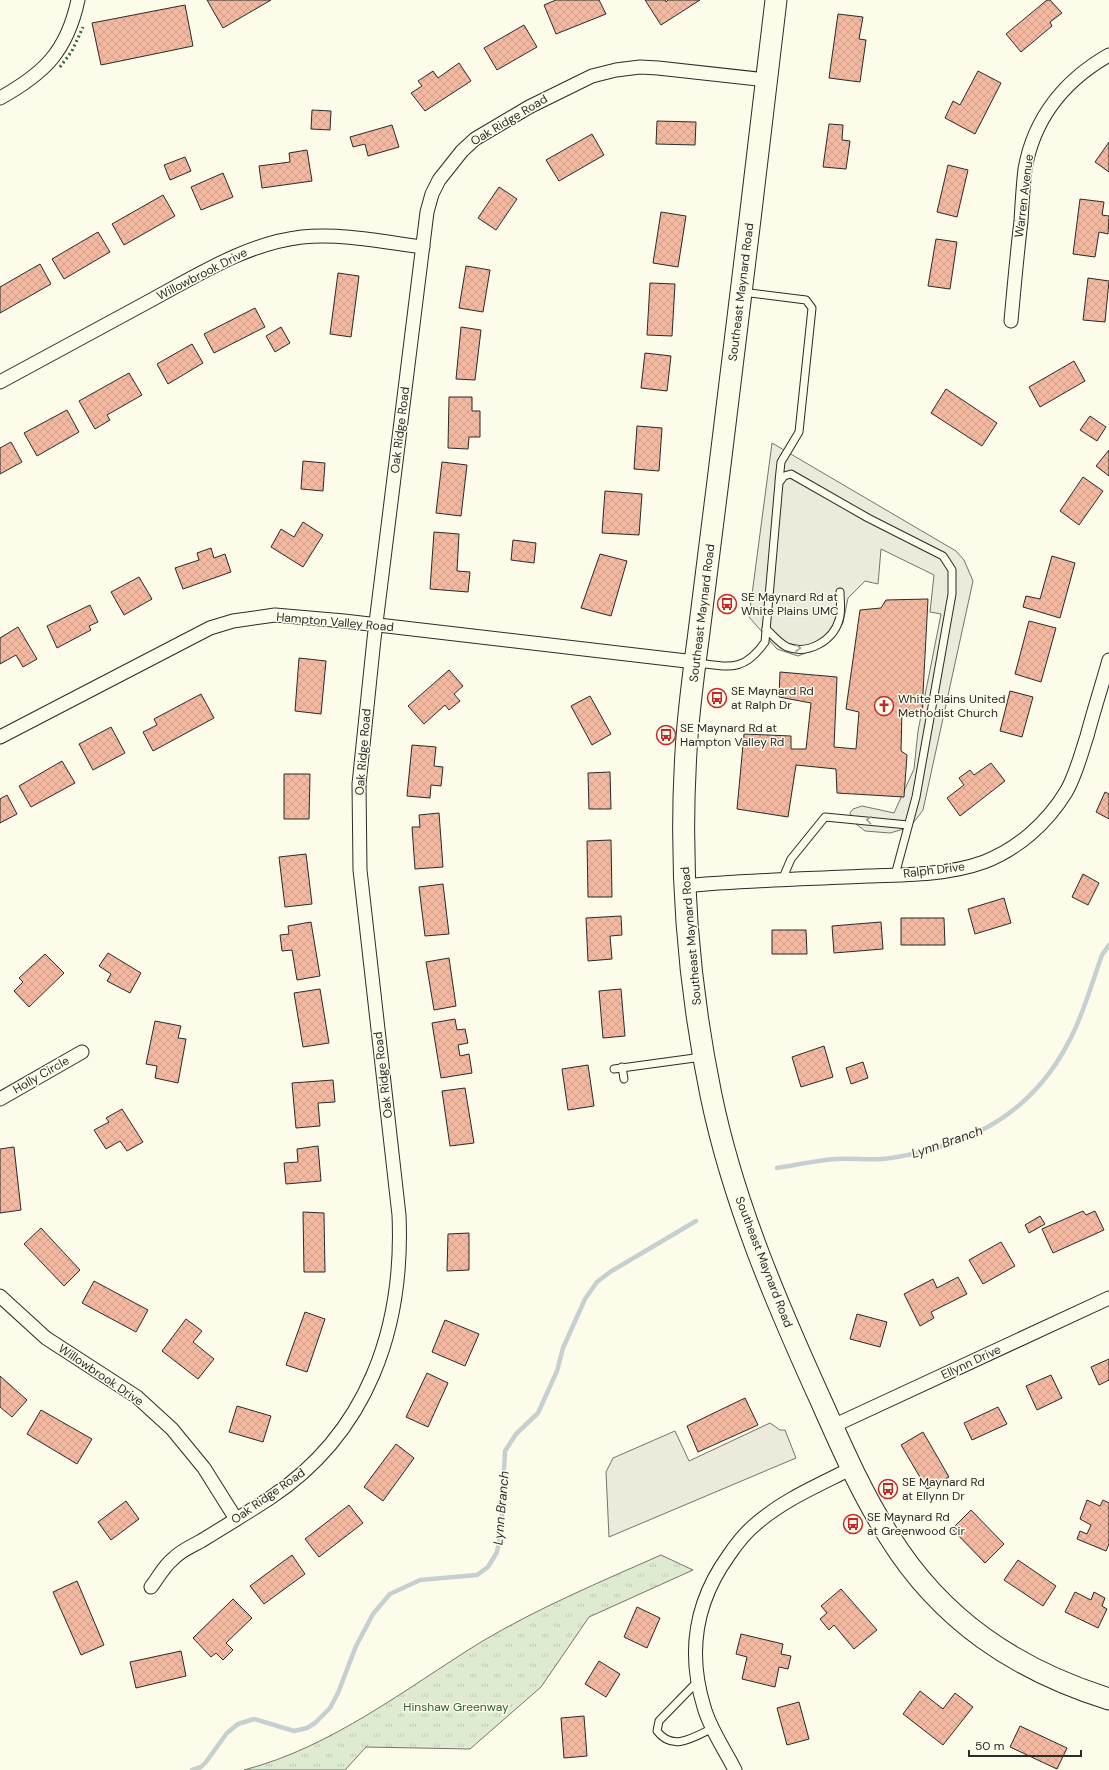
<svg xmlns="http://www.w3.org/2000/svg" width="1109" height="1770" font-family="'DM Sans',sans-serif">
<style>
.grass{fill:url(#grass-tufts);stroke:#74746e}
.parking{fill:#eceadb;stroke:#74746e}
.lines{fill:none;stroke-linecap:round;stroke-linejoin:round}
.stream{stroke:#c7d0d0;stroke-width:4.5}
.building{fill:url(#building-cross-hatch);stroke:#2b2b2b}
.lane-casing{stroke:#2b2b2b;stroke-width:9}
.street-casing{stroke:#2b2b2b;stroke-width:15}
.primary-casing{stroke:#2b2b2b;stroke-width:23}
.lane{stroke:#fdfbea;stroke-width:7}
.street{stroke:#fdfbea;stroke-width:13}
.primary{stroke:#fdfbea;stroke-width:21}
.hedge{stroke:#34623c;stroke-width:3;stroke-dasharray:2 3;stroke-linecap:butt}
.oneway{stroke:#9e9d94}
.labels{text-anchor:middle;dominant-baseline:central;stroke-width:3;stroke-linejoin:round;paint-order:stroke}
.street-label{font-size:12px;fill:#2b2b2b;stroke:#fdfbea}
.poi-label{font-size:12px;fill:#2b2b2b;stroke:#fdfbea;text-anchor:start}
.park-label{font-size:12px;fill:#34623c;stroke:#fdfbea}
.water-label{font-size:13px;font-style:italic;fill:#2b2b2b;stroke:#fdfbea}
</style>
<defs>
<pattern id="grass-tufts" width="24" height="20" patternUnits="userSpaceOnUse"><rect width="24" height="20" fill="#deebd1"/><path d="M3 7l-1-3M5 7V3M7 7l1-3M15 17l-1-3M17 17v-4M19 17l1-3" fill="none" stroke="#bfcab4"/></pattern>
<pattern id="building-cross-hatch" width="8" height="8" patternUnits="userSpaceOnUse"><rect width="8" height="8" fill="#f2b8a0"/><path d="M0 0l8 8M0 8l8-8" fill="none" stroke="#d09e8a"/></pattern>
</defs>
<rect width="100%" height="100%" fill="#fdfbea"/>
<path class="grass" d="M661 1555 693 1570 589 1617 541 1687 470 1749 366 1747 345 1770H244C332 1747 405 1689 481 1642 538 1608 600 1582 661 1555Z"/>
<g class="parking">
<path d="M772 443 956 551 964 560 973 581 923 810 914 822 904 829 890 833 865 831 855 823 850 813 853 809 862 806 894 813 914 769 918 731 941 614 930 612 934 575 881 549 878 584 865 581 848 598 843 623 834 637 824 646 798 656 777 649 749 617Z"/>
<path d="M770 1423 780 1430H785L796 1458 609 1537 606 1472 613 1458 675 1431 689 1461Z"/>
</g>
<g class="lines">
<g class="stream">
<path d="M777 1168C797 1165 817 1160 837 1159 855 1158 874 1161 891 1158 976 1145 1039 1109 1075 1029 1086 1005 1093 980 1102 955L1109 945"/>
<path d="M192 1770 201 1767 206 1762 227 1733 238 1724 254 1719 294 1731 307 1728 315 1723 330 1708 338 1693 356 1646 373 1614 390 1594 420 1580 477 1575 488 1567 497 1552 501 1532 505 1451 516 1434 538 1413 557 1371 563 1348 585 1299 597 1282 610 1272 696 1221"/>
</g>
</g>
<g class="building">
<path d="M207 0H271L223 28Z"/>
<path d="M556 0H599L606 14 556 34 544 5Z"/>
<path d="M645 0H665L666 2 668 0H700L661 25Z"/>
<path d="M1047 0H1050L1062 13 1050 22 1052 26 1021 52 1006 34Z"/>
<path d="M185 5 193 46 101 65 92 23Z"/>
<path d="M838 14 863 17 859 39 866 40 860 82 829 78Z"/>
<path d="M524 25 537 47 497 70 484 48Z"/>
<path d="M459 63 471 81 425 111 411 93 422 86 418 81 433 71 438 78Z"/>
<path d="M978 71 1001 83 975 134 945 118 953 101 960 105Z"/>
<path d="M312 110 331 111 330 130 311 129Z"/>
<path d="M657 121 696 122 695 145 656 144Z"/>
<path d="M829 124 843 125 842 140 850 141 846 169 823 167Z"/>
<path d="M392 125 399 147 368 156 365 144 353 147 350 137Z"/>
<path d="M592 134 604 155 559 181 546 160Z"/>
<path d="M1109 142V172L1095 162Z"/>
<path d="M307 150 312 181 262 188 259 166 290 162 289 153Z"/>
<path d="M185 157 191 171 170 180 164 165Z"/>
<path d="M948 165 968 170 957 217 937 212Z"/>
<path d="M223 173 233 197 201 210 191 187Z"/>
<path d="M499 187 517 199 496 230 478 218Z"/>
<path d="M163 195 175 216 124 245 112 224Z"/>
<path d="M1080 199 1104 202 1102 215 1109 216 1108 234 1099 232 1095 257 1073 254Z"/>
<path d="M661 212 686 216 678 267 653 263Z"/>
<path d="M98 232 110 252 64 279 52 259Z"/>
<path d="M936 239 957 242 950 289 928 286Z"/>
<path d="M40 264 51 284 0 313V287Z"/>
<path d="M466 266 490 270 483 312 459 308Z"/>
<path d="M338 273 359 276 351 337 330 334Z"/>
<path d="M1088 278 1109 281 1105 322 1083 320Z"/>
<path d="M650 283 675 284 672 336 647 335Z"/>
<path d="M255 308 265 327 214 353 204 334Z"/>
<path d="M281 327 290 343 275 352 266 336Z"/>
<path d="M461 327 481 330 475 380 456 379Z"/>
<path d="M192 344 203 363 168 384 157 364Z"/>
<path d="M645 353 671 356 667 391 641 388Z"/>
<path d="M1074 361 1085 381 1040 407 1029 387Z"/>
<path d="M129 373 142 395 107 415 110 420 95 429 79 401Z"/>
<path d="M946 389 997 423 982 446 931 413Z"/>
<path d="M449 397H472V411H480V437H469L468 449 448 448Z"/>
<path d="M67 410 79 432 37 456 24 433Z"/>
<path d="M1090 416 1106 427 1097 441 1080 430Z"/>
<path d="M637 426 662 428 659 471 634 469Z"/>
<path d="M11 442 22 462 0 474V448Z"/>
<path d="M1109 450V476L1096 466Z"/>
<path d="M303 461 325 463 323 491 301 489Z"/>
<path d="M442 462 467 465 461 516 436 513Z"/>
<path d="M1083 477 1103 491 1079 525 1060 511Z"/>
<path d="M605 491 642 494 639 535 602 533Z"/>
<path d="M303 522 323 535 303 567 271 547 281 529 294 537Z"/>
<path d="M434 532 459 534 457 571 470 572 468 592 430 589Z"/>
<path d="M513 540 536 543 534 563 511 560Z"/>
<path d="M211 548 214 558 225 554 231 572 183 589 175 568 199 560 197 553Z"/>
<path d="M600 554 627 561 611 616 581 608Z"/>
<path d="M1052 556 1075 563 1060 618 1023 607 1026 596 1040 599Z"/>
<path d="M139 577 152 599 124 615 111 592Z"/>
<path d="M928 599 922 712 902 711 901 751 907 755 904 797 837 793 836 769 796 765 788 817 737 809 744 734 791 736V749H806L811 703 779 697 780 672 837 677 834 747 856 749 859 712 846 709 860 610 881 608 886 600Z"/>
<path d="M90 605 98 622 89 626 91 630 57 648 47 626Z"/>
<path d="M1029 621 1056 628 1041 682 1015 674Z"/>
<path d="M18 627 37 659 23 667 16 655 0 664V638Z"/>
<path d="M299 658 326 661 321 714 295 711Z"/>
<path d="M449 670 463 686 454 694 460 701 449 710 445 705 424 724 408 706Z"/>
<path d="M1010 691 1033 697 1022 737 1000 731Z"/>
<path d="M201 694 214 718 153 751 143 732 157 725 154 719Z"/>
<path d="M590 696 611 734 592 745 571 706Z"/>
<path d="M111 727 125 753 93 770 79 744Z"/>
<path d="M412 745 436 747 434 766 443 767 441 786 431 785 430 798 407 796Z"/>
<path d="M62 761 75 783 31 807 19 786Z"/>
<path d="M991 763 1005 781 960 816 947 798 964 785 959 778 970 770 974 775Z"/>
<path d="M610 772 611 809H589L588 773Z"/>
<path d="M284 774H310L309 819H284Z"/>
<path d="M1105 792 1109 794V819L1096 812Z"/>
<path d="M7 795 17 814 0 823V799Z"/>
<path d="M439 813 443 867 415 869 412 827H420L419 815Z"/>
<path d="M611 840 612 897H588L587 841Z"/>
<path d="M306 854 312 904 285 907 279 857Z"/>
<path d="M1083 874 1099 883 1088 905 1072 897Z"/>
<path d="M443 884 449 934 425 936 419 887Z"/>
<path d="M1004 898 1011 923 975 934 968 909Z"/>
<path d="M621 916 622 935 610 936 612 959 588 961 586 918Z"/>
<path d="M901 918H944L945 945H901Z"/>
<path d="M311 922 320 976 297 980 292 950 282 951 280 935 289 934 288 926Z"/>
<path d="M881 922 883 949 834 953 832 926Z"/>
<path d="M772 930H806L807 954H772Z"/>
<path d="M108 953 141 973 130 993 107 981 111 974 99 966Z"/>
<path d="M45 954 64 973 29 1007 14 991 23 982 19 978Z"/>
<path d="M449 958 456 1006 434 1010 426 962Z"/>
<path d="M320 989 329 1043 303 1047 294 993Z"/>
<path d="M621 989 625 1036 603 1038 599 991Z"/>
<path d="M455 1019 457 1030 465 1029 468 1043 458 1045 460 1056 469 1054 472 1073 441 1078 432 1023Z"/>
<path d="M155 1021 181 1026 178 1038 186 1039 178 1083 155 1078 157 1066 146 1064Z"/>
<path d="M824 1046 833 1077 801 1087 792 1057Z"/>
<path d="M863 1062 868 1078 851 1084 846 1068Z"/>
<path d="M588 1065 594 1106 568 1110 562 1069Z"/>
<path d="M333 1080 335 1102 318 1103 320 1126 296 1128 292 1083Z"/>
<path d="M465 1088 474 1143 450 1146 442 1091Z"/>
<path d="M122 1109 143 1142 127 1151 120 1141 106 1149 94 1130 109 1122 106 1118Z"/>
<path d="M318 1146 321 1181 286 1184 284 1163 298 1162 297 1149Z"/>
<path d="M14 1147 21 1210 0 1213V1149Z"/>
<path d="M1083 1211 1086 1215 1095 1211 1104 1230 1053 1253 1042 1229Z"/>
<path d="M303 1212 324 1213 325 1272H304Z"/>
<path d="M1040 1216 1045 1224 1029 1233 1025 1225Z"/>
<path d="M41 1228 80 1270 64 1286 24 1244Z"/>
<path d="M469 1233V1270L447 1271 448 1234Z"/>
<path d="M1001 1242 1015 1266 983 1284 969 1260Z"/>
<path d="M958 1277 967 1294 931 1312 934 1318 920 1326 904 1294 933 1279 937 1288Z"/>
<path d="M94 1281 148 1310 136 1332 82 1303Z"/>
<path d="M305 1312 325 1319 307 1372 286 1365Z"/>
<path d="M857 1314 887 1322 880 1347 850 1339Z"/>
<path d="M186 1319 202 1331 193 1342 214 1359 198 1379 162 1351Z"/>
<path d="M445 1320 479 1334 465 1366 432 1352Z"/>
<path d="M1109 1359V1380L1099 1385 1091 1367Z"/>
<path d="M427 1373 448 1383 428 1427 406 1417Z"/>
<path d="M1051 1375 1062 1398 1037 1410 1026 1386Z"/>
<path d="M0 1376 27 1400 12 1417 0 1407Z"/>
<path d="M745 1398 758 1425 698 1452 687 1426Z"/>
<path d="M237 1406 271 1416 263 1442 229 1432Z"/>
<path d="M998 1407 1007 1424 972 1440 964 1423Z"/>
<path d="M41 1410 92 1439 77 1464 27 1434Z"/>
<path d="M923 1432 949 1477 927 1489 901 1445Z"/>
<path d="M396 1444 414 1458 383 1501 364 1487Z"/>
<path d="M1087 1500 1100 1506 1103 1500 1109 1503V1544L1106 1551 1077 1539 1080 1531 1087 1534 1091 1525 1080 1519Z"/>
<path d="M126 1501 139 1519 111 1540 98 1522Z"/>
<path d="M349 1505 363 1523 319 1557 305 1539Z"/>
<path d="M971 1510 1004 1544 985 1563 952 1529Z"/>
<path d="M292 1555 305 1574 264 1604 250 1586Z"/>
<path d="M1018 1560 1056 1586 1043 1606 1004 1580Z"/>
<path d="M77 1581 104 1645 81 1655 53 1592Z"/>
<path d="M841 1589 877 1630 854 1649 834 1625 829 1630 820 1619 827 1613 821 1606Z"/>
<path d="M1075 1592 1091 1600 1094 1592 1105 1598 1102 1606 1107 1609 1098 1628 1065 1612Z"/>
<path d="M233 1599 252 1618 226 1643 233 1650 223 1660 216 1653 211 1657 193 1638Z"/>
<path d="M637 1607 660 1618 647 1648 624 1637Z"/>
<path d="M741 1634 783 1644 781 1654 791 1656 788 1669 779 1667 775 1687 742 1679 747 1657 736 1654Z"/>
<path d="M181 1651 186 1676 136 1688 130 1662Z"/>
<path d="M599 1661 620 1674 606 1697 585 1684Z"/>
<path d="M920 1691 943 1709 955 1693 973 1707 943 1745 903 1714Z"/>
<path d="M799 1702 809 1739 787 1745 777 1708Z"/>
<path d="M584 1716 587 1756 564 1758 561 1718Z"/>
<path d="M1020 1726 1067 1748 1057 1769 1010 1747Z"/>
</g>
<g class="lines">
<defs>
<g id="lane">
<path d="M742 292 806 300 812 308 799 432 781 462 779 481"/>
<path d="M766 629C773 635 779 643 787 647 808 655 833 641 839 620 842 611 840 601 840 592"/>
<path d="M697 663C730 667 744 672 765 642L779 483 784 476 791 474 868 518 943 556 952 570V594L916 797 895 875"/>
<path d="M782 880 791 859 825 817 908 825"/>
<path d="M622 1067 624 1079"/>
<path d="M614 1069 702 1057"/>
<path d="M697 1682 659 1721 657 1731C673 1752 694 1737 713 1728"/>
</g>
<g id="street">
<path d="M0 98C45 73 67 51 78 0"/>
<path d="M1011 321C1014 288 1017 254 1021 221 1022 204 1023 186 1025 169 1034 118 1065 80 1109 55"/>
<path d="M0 382C52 354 103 326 155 298 201 273 249 243 302 237 342 233 384 242 423 247"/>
<path d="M0 737 210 628 233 621 275 615 344 621 695 662"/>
<path d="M684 886C745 880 807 879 868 876 906 875 948 875 984 862 1018 849 1047 823 1066 792 1076 775 1081 754 1087 736 1094 710 1102 685 1109 660"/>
<path d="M0 1099 82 1052"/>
<path d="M0 1296 46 1338 137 1397 172 1429 204 1468 236 1519"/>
<path d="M833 1426 1109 1298"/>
<path d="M151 1587C158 1578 164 1566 173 1559 180 1551 192 1546 201 1541 224 1527 247 1513 270 1498 368 1433 404 1328 399 1215L360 870 359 784 374 639 427 212 432 194 439 180 462 151 475 139 529 107 592 76 616 70 640 67 658 68 767 80"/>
<path d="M735 1770C725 1750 710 1729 704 1707 687 1652 695 1602 729 1555 737 1543 746 1532 757 1523 785 1499 819 1485 852 1468"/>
</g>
<path id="primary" d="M776 0C758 158 738 315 719 473 712 529 705 584 698 640 693 677 688 714 686 752 679 866 688 983 711 1095 733 1202 777 1304 822 1403 842 1448 862 1494 889 1536 941 1620 1016 1670 1109 1699"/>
</defs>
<use href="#lane" class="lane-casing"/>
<use href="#street" class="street-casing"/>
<use href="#primary" class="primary-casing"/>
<use href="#lane" class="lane"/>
<use href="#street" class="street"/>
<use href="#primary" class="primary"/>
<path class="hedge" d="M60 67 72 51 83 27"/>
</g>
<defs><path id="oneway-chevron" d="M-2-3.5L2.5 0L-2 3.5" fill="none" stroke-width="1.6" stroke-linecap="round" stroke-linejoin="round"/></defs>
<g class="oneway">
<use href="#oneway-chevron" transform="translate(798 648) rotate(3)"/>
<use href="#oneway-chevron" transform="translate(869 820) rotate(-174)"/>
</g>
<defs>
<symbol id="bus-ring" viewBox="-11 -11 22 22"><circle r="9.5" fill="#fdfbea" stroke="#c62828" stroke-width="1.5"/><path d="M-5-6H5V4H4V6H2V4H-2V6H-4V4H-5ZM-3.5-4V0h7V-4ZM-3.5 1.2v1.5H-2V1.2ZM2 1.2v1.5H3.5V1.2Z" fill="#c62828"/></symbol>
<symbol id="church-ring" viewBox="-11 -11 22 22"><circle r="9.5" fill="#fdfbea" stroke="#c62828" stroke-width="1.5"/><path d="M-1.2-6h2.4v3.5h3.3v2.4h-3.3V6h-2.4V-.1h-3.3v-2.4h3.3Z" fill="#c62828"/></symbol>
</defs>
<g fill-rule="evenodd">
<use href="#bus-ring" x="716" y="593" width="22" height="22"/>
<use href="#bus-ring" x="706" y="687" width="22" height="22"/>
<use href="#church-ring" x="873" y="695" width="22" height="22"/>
<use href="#bus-ring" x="655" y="724" width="22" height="22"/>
<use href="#bus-ring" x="877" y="1478" width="22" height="22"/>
<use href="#bus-ring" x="842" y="1513" width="22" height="22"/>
</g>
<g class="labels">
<g class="street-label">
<text transform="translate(509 120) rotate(-31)">Oak Ridge Road</text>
<text transform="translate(1024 196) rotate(-83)">Warren Avenue</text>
<text transform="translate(202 274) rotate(-27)">Willowbrook Drive</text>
<text transform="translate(741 292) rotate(-83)">Southeast Maynard Road</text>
<text transform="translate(400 430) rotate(-83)">Oak Ridge Road</text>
<text transform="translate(702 613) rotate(-83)">Southeast Maynard Road</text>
<text transform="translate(335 622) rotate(5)">Hampton Valley Road</text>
<text transform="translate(363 752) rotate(-85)">Oak Ridge Road</text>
<text transform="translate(934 870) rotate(-7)">Ralph Drive</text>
<text transform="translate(691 936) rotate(-95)">Southeast Maynard Road</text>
<text transform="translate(41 1075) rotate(-30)">Holly Circle</text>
<text transform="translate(383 1075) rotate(-97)">Oak Ridge Road</text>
<text transform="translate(764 1262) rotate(69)">Southeast Maynard Road</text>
<text transform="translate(971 1362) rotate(-25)">Ellynn Drive</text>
<text transform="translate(101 1375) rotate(34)">Willowbrook Drive</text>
<text transform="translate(268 1496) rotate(-35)">Oak Ridge Road</text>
</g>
<g class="poi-label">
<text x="741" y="597">SE Maynard Rd at<tspan x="741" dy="14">White Plains UMC</tspan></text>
<text x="731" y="691">SE Maynard Rd<tspan x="731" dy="14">at Ralph Dr</tspan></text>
<text x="898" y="699">White Plains United<tspan x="898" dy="14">Methodist Church</tspan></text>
<text x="680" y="728">SE Maynard Rd at<tspan x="680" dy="14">Hampton Valley Rd</tspan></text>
<text x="902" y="1482">SE Maynard Rd<tspan x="902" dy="14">at Ellynn Dr</tspan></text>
<text x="867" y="1517">SE Maynard Rd<tspan x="867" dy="14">at Greenwood Cir</tspan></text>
</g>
<g class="park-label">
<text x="456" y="1707">Hinshaw Greenway</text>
</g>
<g class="water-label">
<text transform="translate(947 1142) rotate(-19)">Lynn Branch</text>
<text transform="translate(501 1508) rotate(-85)">Lynn Branch</text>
</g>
</g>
<path d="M969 1750v6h112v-6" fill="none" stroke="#2b2b2b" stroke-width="2"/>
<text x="975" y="1750" font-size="12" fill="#2b2b2b" stroke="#fdfbea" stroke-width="3" paint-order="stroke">50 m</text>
</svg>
